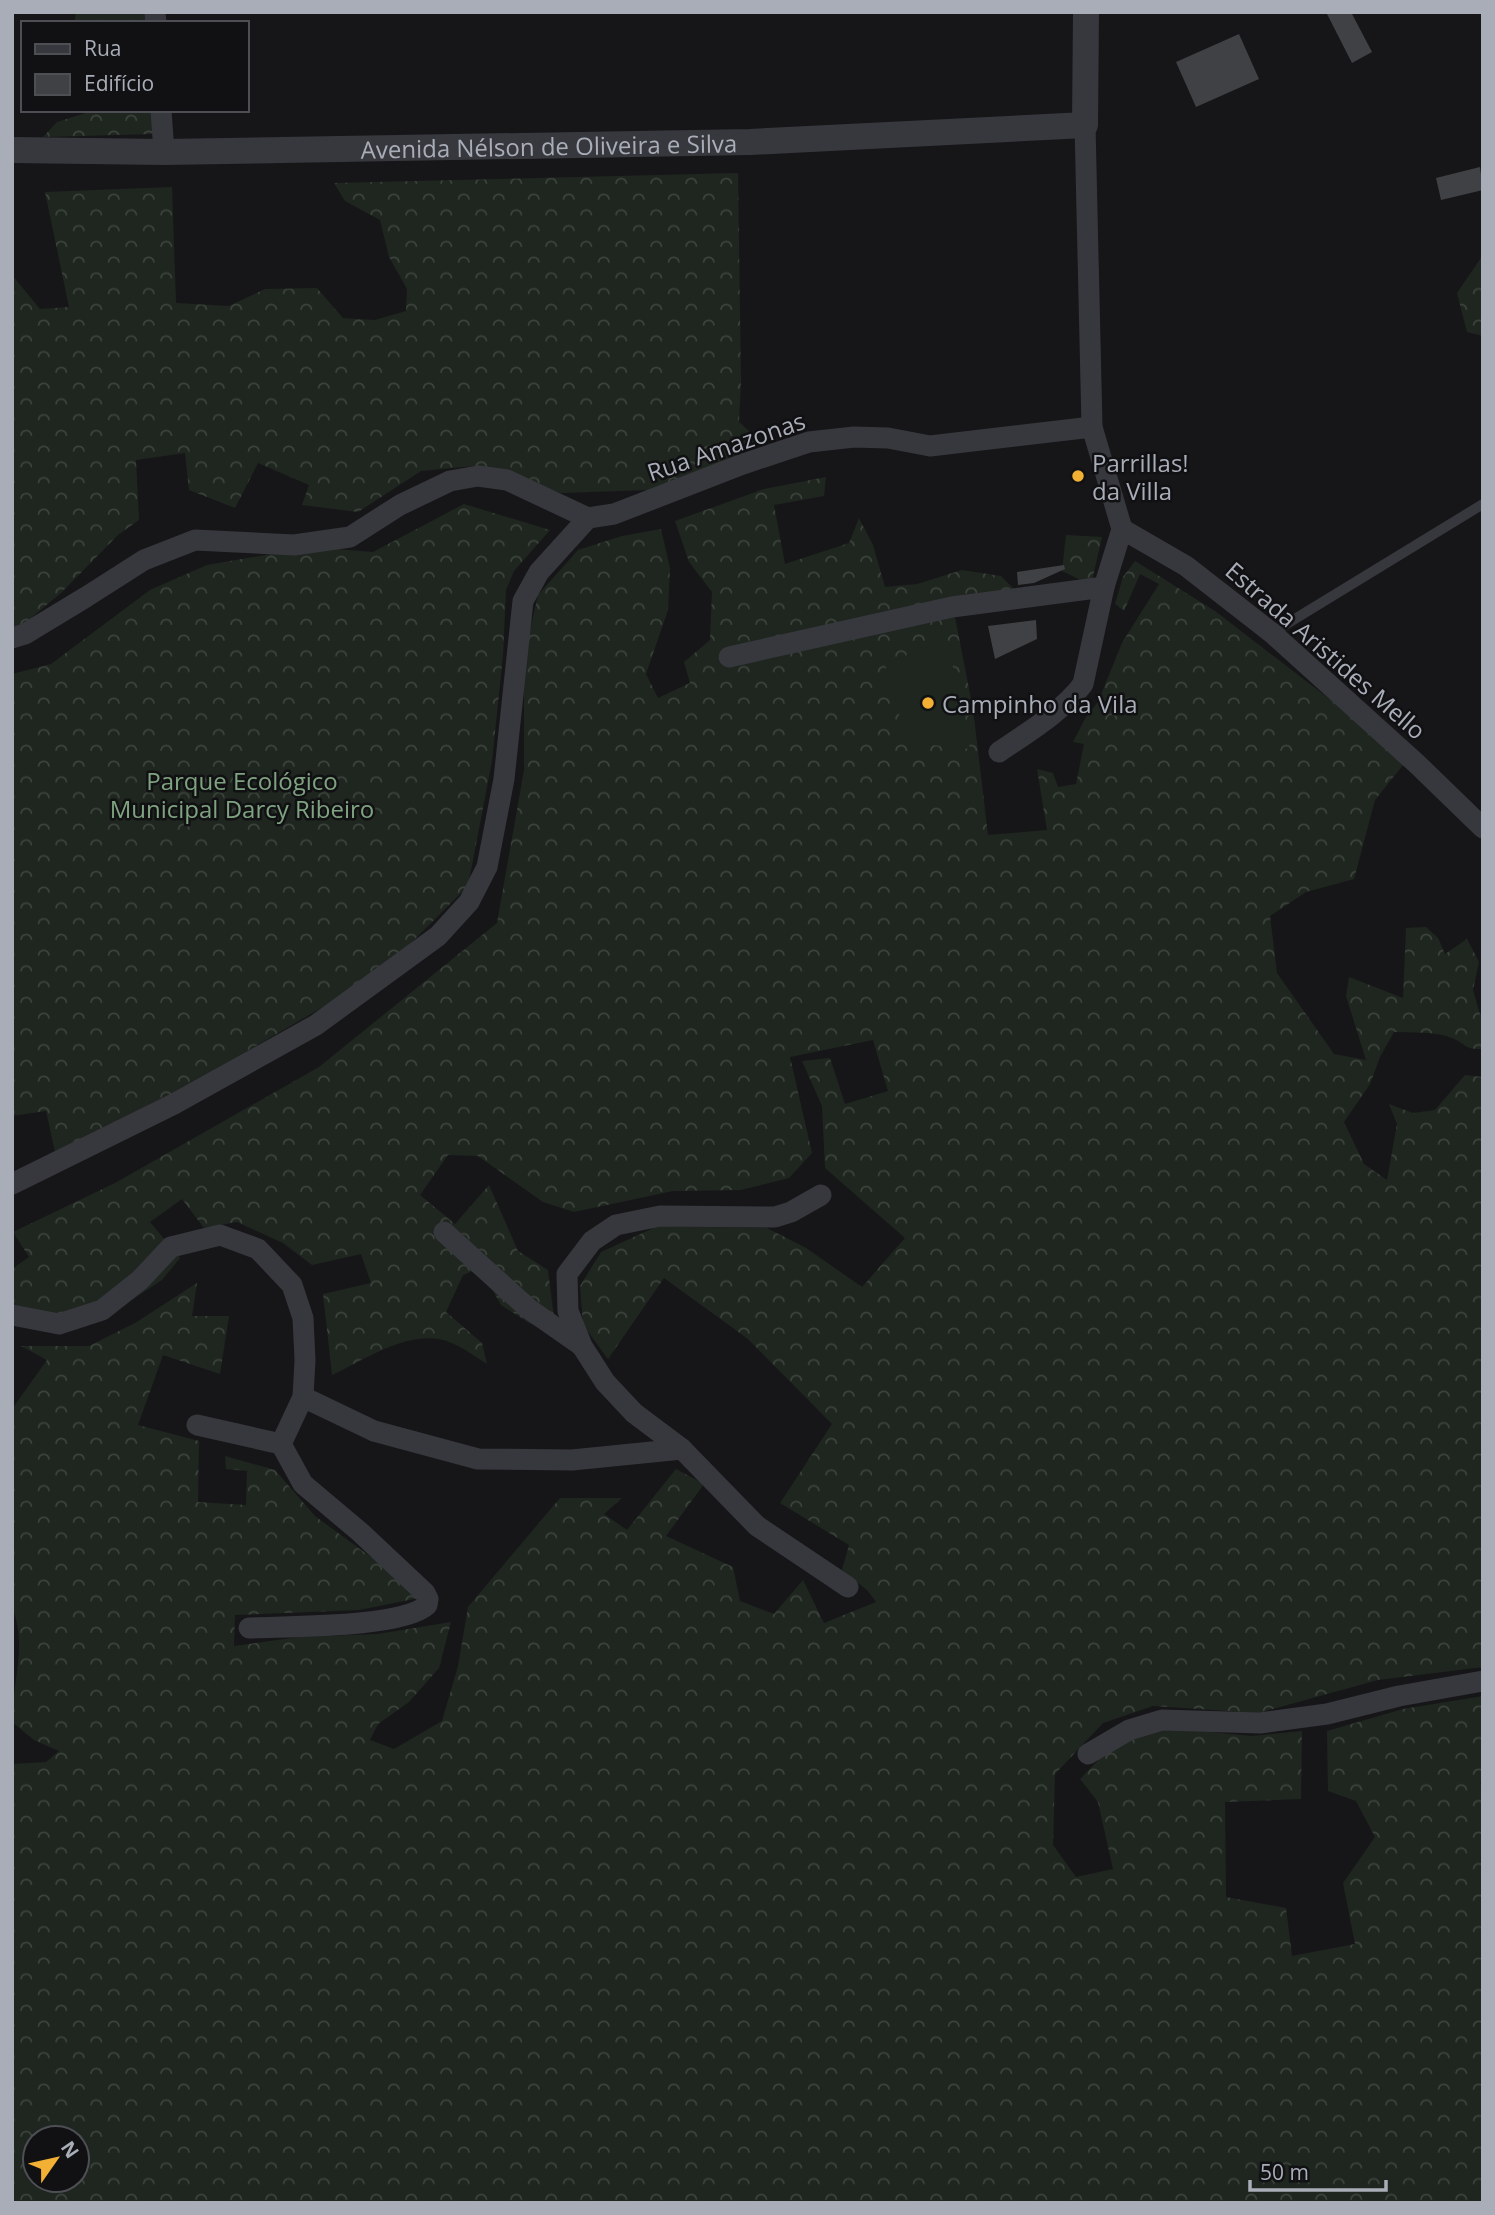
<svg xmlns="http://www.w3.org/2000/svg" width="1495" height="2215" font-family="'Open Sans',sans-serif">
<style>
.forest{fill:url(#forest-crowns);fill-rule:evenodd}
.pitch{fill:#1e261f}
.building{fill:#404145}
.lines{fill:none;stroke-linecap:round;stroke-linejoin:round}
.service{stroke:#37383d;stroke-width:10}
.minor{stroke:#37383d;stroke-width:21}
.tertiary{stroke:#37383d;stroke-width:26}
.poi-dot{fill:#f2b134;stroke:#111113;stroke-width:2.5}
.labels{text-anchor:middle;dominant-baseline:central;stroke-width:5;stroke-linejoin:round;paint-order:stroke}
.street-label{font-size:24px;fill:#a8adb8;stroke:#111113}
.poi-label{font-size:24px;fill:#a8adb8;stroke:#111113;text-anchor:start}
.park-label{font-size:24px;fill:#7fa381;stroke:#111113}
</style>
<defs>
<pattern id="forest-crowns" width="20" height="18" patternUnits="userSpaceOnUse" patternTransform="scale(1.75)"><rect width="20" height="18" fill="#1e261f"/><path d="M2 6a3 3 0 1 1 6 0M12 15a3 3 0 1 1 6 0" fill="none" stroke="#3c433d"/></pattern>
</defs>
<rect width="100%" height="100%" fill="#161618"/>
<g class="forest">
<path d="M76 12H146L147 23H74Z"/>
<path d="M87 110H152L153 134 43 137 57 122 86 113Z"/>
<path d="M738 173 741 381 739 422 760 441 678 489 561 493 474 466 421 471 358 512 302 505 309 485 258 463 235 508 189 490 185 453 136 460 139 520 118 535 62 592 12 634V275L40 309 69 307 45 192 172 187 176 303 229 306 265 289 317 288 343 318 375 320 406 311 407 289 389 257 380 220 345 201 334 183Z"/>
<path d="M1483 255V336L1467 332 1457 293Z"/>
<path d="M826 477 824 496 774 505 785 564 849 543 859 518 873 545 885 587 917 584 962 570 1001 576 1014 589 954 612 973 709 988 835 1047 830 1037 769 1053 773 1058 787 1076 784 1084 744 1073 742 1086 717 1098 702 1122 643 1159 584 1140 574 1124 611 1115 604 1123 577 1135 561 1215 611 1367 728 1403 765 1375 800 1354 879 1306 892 1270 916 1277 973 1334 1054 1366 1060 1346 996 1349 977 1403 998 1406 928 1426 927 1438 938 1445 954 1467 939 1479 962 1473 990 1480 1014 1483 1017V1049C1465 1050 1466 1044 1452 1038 1435 1031 1412 1033 1394 1032L1380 1057 1370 1084 1344 1122 1364 1164 1387 1180 1397 1124 1389 1104 1413 1113 1435 1110 1465 1075 1483 1077V1667L1378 1680 1258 1713 1153 1706 1103 1723 1055 1774 1053 1845 1076 1877 1113 1869 1098 1802 1080 1779 1118 1740 1155 1727 1252 1736 1302 1731 1301 1799 1225 1802 1226 1897 1286 1908 1292 1956 1355 1944 1343 1883 1375 1837 1356 1801 1328 1791 1327 1731 1403 1709 1483 1696V1780L1480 1782 1483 1790V2203H12V1764L46 1762 59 1751 34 1740 12 1722C12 1682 28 1645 12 1607V1409L47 1360 21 1346H89L135 1323 197 1283 192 1316H229L220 1374 163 1355 138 1425 199 1441 198 1502 246 1505 247 1471 226 1469 225 1456 275 1470 315 1516 409 1585 419 1598 359 1610 235 1615 234 1646 299 1637 378 1634 451 1622 439 1668 409 1702 378 1724 370 1740 394 1749 442 1721 458 1666 468 1607 560 1498H622L604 1514 627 1530 676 1469 704 1484 666 1536 733 1567 740 1601 774 1614 803 1580 824 1623 876 1602 868 1591 842 1570 849 1545 780 1503 832 1424 748 1339 664 1278 608 1359 583 1325 580 1286 601 1252 658 1226 767 1228 806 1248 862 1287 905 1238 825 1168 822 1106 802 1061 830 1058 845 1104 888 1091 873 1040 790 1057 812 1153 789 1178 741 1190 673 1191 574 1212 543 1202 478 1156 448 1155 420 1195 455 1224 489 1185 518 1251 548 1270 556 1334 529 1323 501 1305 480 1268 463 1275 446 1312 482 1343 487 1364C473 1355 456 1342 439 1339 404 1333 363 1360 332 1375L323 1294 371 1283 361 1254 312 1265 283 1243 237 1222 204 1228 182 1199 150 1222 180 1258 162 1280 121 1307 73 1314 35 1313 12 1305V1269L29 1257 13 1232 115 1183 319 1067 497 923 524 770V657L538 595 578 550 622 536 661 529 670 568 668 610 646 674 658 698 690 683 684 662 710 640 712 592 689 562 675 521 764 489ZM35 2138H77V2180H35Z"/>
<path d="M464 504 550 530 514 571 506 590 503 655 492 761 468 886 408 946 323 1007 57 1161 46 1111 12 1116V674L51 664 150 590 207 565 312 547 373 552Z"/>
<path d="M1066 535 1102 537 1091 585 1062 571Z"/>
</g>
<path class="pitch" d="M947 639 970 749 907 742 885 664Z"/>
<g class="building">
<path d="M1326 12H1351L1372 52 1352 63Z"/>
<path d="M1239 34 1259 79 1196 107 1176 62Z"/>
<path d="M1480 167 1483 190 1441 200 1436 178Z"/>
<path d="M1064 565 1065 569 1034 583 1018 585 1017 572Z"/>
<path d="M1036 620 1037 639 995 659 988 626Z"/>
</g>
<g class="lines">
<path class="service" d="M1272 633 1483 504"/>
<g class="minor">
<path d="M155 12 156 23"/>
<path d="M161 110 164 152"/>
<path d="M588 518 614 514 743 464 809 442 854 437 888 438 930 446 1092 427"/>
<path d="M1122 529 1186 566 1272 633 1417 764 1483 828"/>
<path d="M12 638 25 634 86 597 144 560 195 540 294 545 350 537 400 505 450 481 478 476 507 480 588 518"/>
<path d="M729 657 952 607 1104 587"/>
<path d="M999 752C1028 732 1062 712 1083 684L1104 587 1122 529 1092 427 1085 125"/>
<path d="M12 1184 174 1104 316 1025 438 936 469 902 487 867 504 779 523 601 539 572 588 518"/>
<path d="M444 1232 529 1309 582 1346"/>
<path d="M12 1315 59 1324 102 1310 140 1280 171 1247 220 1235 258 1249 292 1285 303 1318 305 1360 303 1397 281 1444 197 1425"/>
<path d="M303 1397 374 1431 478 1459 572 1460 682 1449 757 1526 848 1587"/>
<path d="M682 1449 634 1413 605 1382 582 1346 568 1311 567 1274 592 1241 616 1225 660 1216 775 1217 791 1212 821 1195"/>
<path d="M249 1628C286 1626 402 1628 427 1605L428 1599 425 1593 360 1532 303 1484 281 1444"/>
<path d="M1088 1754 1129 1730 1162 1720 1260 1723 1327 1714 1399 1696 1483 1681"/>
</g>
<path class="tertiary" id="s1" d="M12 150 164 152 750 142 1085 125 1086 12"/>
</g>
<g class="poi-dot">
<circle cx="1078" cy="476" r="7"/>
<circle cx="928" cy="703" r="7"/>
</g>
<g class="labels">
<g class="street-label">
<text stroke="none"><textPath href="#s1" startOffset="537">Avenida Nélson de Oliveira e Silva</textPath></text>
<text transform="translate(726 446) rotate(-19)">Rua Amazonas</text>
<text transform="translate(1326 650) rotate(41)">Estrada Aristides Mello</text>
</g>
<g class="poi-label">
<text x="1092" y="462">Parrillas!<tspan x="1092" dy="28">da Villa</tspan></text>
<text x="942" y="703">Campinho da Vila</text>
</g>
<g class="park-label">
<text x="242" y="780">Parque Ecológico<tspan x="242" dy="28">Municipal Darcy Ribeiro</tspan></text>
</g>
</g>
<rect width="1495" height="2215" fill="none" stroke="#a8adb8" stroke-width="28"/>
<rect x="21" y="21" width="228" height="91" fill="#111113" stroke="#4d4f55" stroke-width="2"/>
<rect x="35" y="44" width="35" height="10" fill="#37383d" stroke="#4d4f55" stroke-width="2"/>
<text x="84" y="56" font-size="21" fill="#a8adb8">Rua</text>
<rect x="35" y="74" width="35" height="21" fill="#404145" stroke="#4d4f55" stroke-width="2"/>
<text x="84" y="91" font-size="21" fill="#a8adb8">Edifício</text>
<g transform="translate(56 2159) rotate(56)"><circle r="33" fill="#111113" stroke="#4d4f55" stroke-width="2"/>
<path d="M0-5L12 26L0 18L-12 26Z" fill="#f2b134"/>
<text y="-10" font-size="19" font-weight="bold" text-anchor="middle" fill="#a8adb8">N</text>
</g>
<path d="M1250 2180v10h136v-10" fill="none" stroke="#a8adb8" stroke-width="3.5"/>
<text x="1260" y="2180" font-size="21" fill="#a8adb8" stroke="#111113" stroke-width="5" paint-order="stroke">50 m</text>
</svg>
